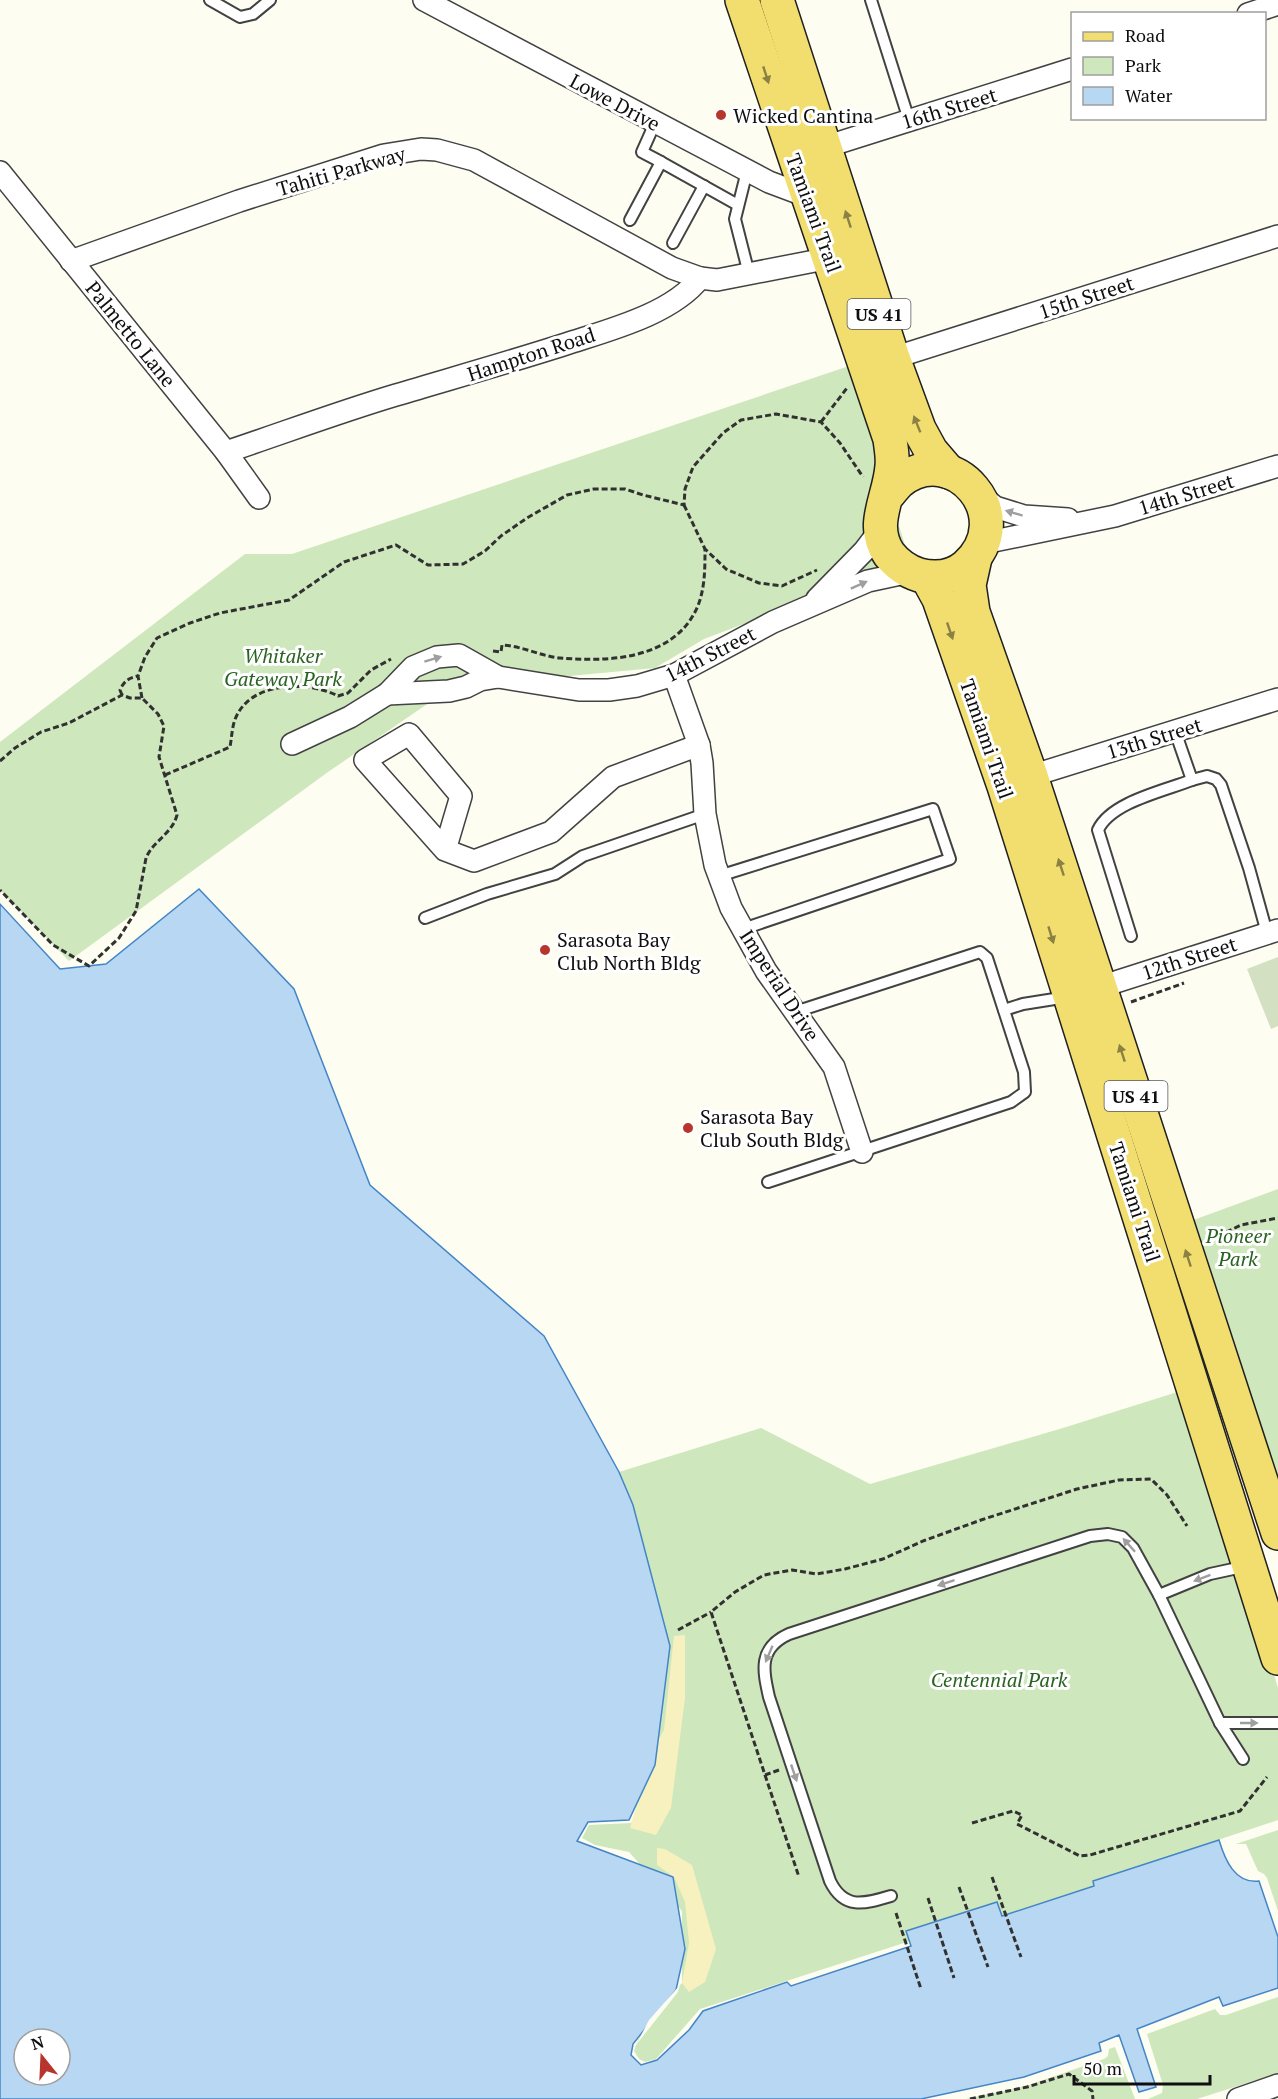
<svg xmlns="http://www.w3.org/2000/svg" width="1278" height="2099" font-family="'PT Serif',serif">
<style>
.green{fill:#cee7bc}
.sand{fill:#f7f1c0}
.cemetery{fill:#d3e0c2}
.water{fill:#b8d7f3;stroke:#4385c6;stroke-width:1.5;fill-rule:evenodd}
.pier{fill:#fefdf1}
.lines{fill:none;stroke-linecap:round;stroke-linejoin:round}
.service-casing{stroke:#424242;stroke-width:14}
.minor-casing{stroke:#424242;stroke-width:24}
.primary-casing{stroke:#202020;stroke-width:36}
.path{stroke:#313131;stroke-width:3;stroke-dasharray:6 3;stroke-linecap:butt}
.service{stroke:#fff;stroke-width:10}
.minor{stroke:#fff;stroke-width:21}
.primary{stroke:#f1de6e;stroke-width:33}
.oneway{fill:#8b8143}
.oneway2{fill:#9f9f9f}
.poi-dot{fill:#b8352d;stroke:#fff;stroke-width:2}
.labels{text-anchor:middle;dominant-baseline:central;stroke-width:6;stroke-linejoin:round;paint-order:stroke}
.shield{fill:#fff;stroke:#575757;stroke-width:1.5}
.shield-label{font-size:18px;font-weight:bold;fill:#0f0f0f}
.street-label{font-size:20px;fill:#0f0f0f;stroke:#fff}
.poi-label{font-size:20px;fill:#0f0f0f;stroke:#fff;text-anchor:start}
.park-label{font-size:20px;font-style:italic;fill:#296322;stroke:#fff}
</style>
<rect width="100%" height="100%" fill="#fefdf1"/>
<g class="green">
<path d="M849 366 910 561 704 639 655 668 452 687 328 772 69 961 0 890V742L245 554H292Z"/>
<path d="M1278 1189V1498L1188 1222Z"/>
<path d="M1187 1389 1278 1688V1820L1094 1881 1095 1886 1002 1916 997 1902 907 1931 910 1941 700 2009 656 2059 645 2062 639 2059 634 2051C642 2025 663 2002 682 1983V1911L629 1852 595 1845 582 1838 589 1825 631 1823 642 1809 664 1623 619 1472 761 1428 870 1484 1063 1428Z"/>
<path d="M1278 1830V1911L1267 1878 1264 1874 1258 1871 1246 1844H1236Z"/>
<path d="M1278 1997V2073L1197 2099H1148L1162 2093 1163 2085 1147 2034 1215 2009 1220 2015H1226Z"/>
<path d="M1115 2047 1135 2099H966L1026 2086 1104 2059 1108 2056 1109 2049Z"/>
</g>
<g class="sand">
<path d="M685 1635V1698L671 1808 656 1835 630 1828 653 1749 664 1730 674 1636Z"/>
<path d="M657 1848 665 1849 692 1865 716 1949 705 1982 689 1992 682 1983 689 1943 685 1902 674 1877 657 1865Z"/>
</g>
<path class="cemetery" d="M1278 957V1026L1271 1029 1247 969Z"/>
<path class="water" d="M199 889 294 989 370 1185 544 1336 619 1472 633 1505 670 1646 655 1765 629 1820 588 1822 577 1841 673 1877 685 1949 676 1990 633 2044 631 2055 641 2065 657 2060 689 2030 703 2011 787 1982 791 1986 911 1946 906 1931 997 1902 1002 1916 1094 1886 1093 1881 1219 1840C1225 1860 1235 1884 1259 1881L1278 1937V1988L1223 2006 1219 1997 1137 2029 1156 2087 1139 2092 1119 2035 1099 2043 1101 2051 1024 2077 921 2099H0V904L60 969 106 964ZM24 2039H60V2075H24Z"/>
<path class="pier" d="M680 1985 678 1992 636 2045 649 2020Z"/>
<g class="lines">
<defs>
<g id="service">
<path d="M210 0 240 17 253 14 270 0"/>
<path d="M871 0 909 120"/>
<path d="M655 123 642 152 661 162"/>
<path d="M747 171 735 219 749 274"/>
<path d="M630 220 661 162 738 205"/>
<path d="M673 243 704 186"/>
<path d="M1192 780 1207 776 1216 779 1221 785 1249 868 1267 933"/>
<path d="M719 876 933 809 950 859 743 929"/>
<path d="M425 918 487 894 555 874 583 856 705 814"/>
<path d="M1131 936 1098 830C1111 802 1164 791 1192 780L1175 731"/>
<path d="M1004 1010 1023 1004 1067 997"/>
<path d="M768 1182 1011 1102 1025 1092 1024 1072 987 958 980 952 795 1012"/>
<path d="M1159 1595 1210 1574 1247 1566"/>
<path d="M1220 1723H1278"/>
<path d="M891 1896C864 1904 844 1910 830 1881L769 1697C763 1670 758 1648 789 1634L1090 1536 1108 1534 1122 1537 1133 1548 1159 1595 1220 1723 1243 1759"/>
</g>
<g id="minor">
<path d="M424 0 769 182 809 197"/>
<path d="M1248 14 1278 4"/>
<path d="M825 147 1072 69"/>
<path d="M0 172 226 452 259 498"/>
<path d="M71 261 239 201 384 155 421 149 437 150 474 160 672 268 700 278"/>
<path d="M893 358 1278 236"/>
<path d="M226 452C283 433 339 412 396 395 453 378 510 362 566 344 609 330 672 314 700 278L717 280 830 258"/>
<path d="M977 492 995 507 1024 516 1068 519"/>
<path d="M984 543 1115 516 1278 466"/>
<path d="M817 599 864 551 880 530"/>
<path d="M674 675 699 745 702 763 705 814 715 865 731 908 766 971 834 1067 862 1152"/>
<path d="M387 694 449 691 466 687 480 680 498 677 579 690H609L637 686 674 675 773 622 868 581 910 572"/>
<path d="M292 744 350 717 387 694 413 667 437 657 459 655 498 677"/>
<path d="M1031 776 1278 699"/>
<path d="M445 850 461 796 409 734 365 760 445 850 474 861 551 832 613 777 699 745"/>
<path d="M1100 987 1278 930"/>
<path d="M1238 2099 1278 2085"/>
</g>
<g id="primary">
<path d="M742 0 890 439C891 448 893 457 892 466 890 497 869 525 889 554 897 564 906 571 919 575 935 579 953 577 966 566 1021 517 953 438 899 482 895 486 891 491 887 496"/>
<path d="M777 0 893 358 919 429 931 451 949 472"/>
<path d="M975 558 969 585 973 612 1031 776 1278 1533"/>
<path d="M927 577 939 599 1004 786 1278 1658"/>
</g>
</defs>
<use href="#service" class="service-casing"/>
<use href="#minor" class="minor-casing"/>
<use href="#primary" class="primary-casing"/>
<g class="path">
<path d="M821 422 847 388"/>
<path d="M684 505 705 549"/>
<path d="M493 651 501 652 502 645C522 646 540 656 560 658 607 662 670 660 695 612 705 593 705 570 705 549L726 569 759 583 782 586 817 570"/>
<path d="M122 695 120 690C124 681 129 678 138 676"/>
<path d="M142 698 138 676 145 657 157 638 190 623 220 613 289 600 344 562 396 545 428 565 463 564 485 551 501 536 527 518 567 495 594 489H625L643 495 684 505 685 489 693 467 723 433 741 420 776 414 821 422 840 443 863 477"/>
<path d="M0 761 15 748 41 732 69 723 122 695 130 698H142L158 714 164 726 159 757 177 815C172 834 153 841 146 858L136 911 119 938 89 966 53 945 0 890"/>
<path d="M165 775 230 747C232 736 232 724 237 715 254 681 309 681 338 696L348 693 371 670 391 659"/>
<path d="M1131 1002 1184 983"/>
<path d="M1210 1240 1241 1225 1278 1218"/>
<path d="M678 1630 711 1612"/>
<path d="M779 1770 765 1775 711 1612 735 1592 764 1575 792 1570 816 1574 845 1569 883 1559 923 1541 981 1520 1077 1489 1119 1480 1151 1479 1167 1495 1187 1526"/>
<path d="M765 1775 799 1877"/>
<path d="M972 1823 1013 1811 1022 1815 1017 1824 1080 1856 1090 1855 1240 1811 1267 1777"/>
<path d="M992 1877 1021 1957"/>
<path d="M959 1887 988 1967"/>
<path d="M928 1898 954 1978"/>
<path d="M896 1913 921 1989"/>
<path d="M970 2099 1027 2087 1069 2074 1092 2091 1093 2099"/>
</g>
<use href="#service" class="service"/>
<use href="#minor" class="minor"/>
<use href="#primary" class="primary"/>
</g>
<defs><path id="oneway-solid" d="M-6-.8H1V-3.2L6.5 0L1 3.2V.8H-6Z" transform="scale(1.5)"/></defs>
<g class="oneway">
<use href="#oneway-solid" transform="translate(766 75) rotate(72)"/>
<use href="#oneway-solid" transform="translate(848 219) rotate(-108)"/>
<use href="#oneway-solid" transform="translate(917 424) rotate(-112)"/>
<use href="#oneway-solid" transform="translate(950 631) rotate(71)"/>
<use href="#oneway-solid" transform="translate(1061 867) rotate(-108)"/>
<use href="#oneway-solid" transform="translate(1051 935) rotate(73)"/>
<use href="#oneway-solid" transform="translate(1122 1053) rotate(-108)"/>
<use href="#oneway-solid" transform="translate(1188 1258) rotate(-108)"/>
</g>
<g class="oneway2">
<use href="#oneway-solid" transform="translate(1014 513) rotate(-163)"/>
<use href="#oneway-solid" transform="translate(859 585) rotate(-24)"/>
<use href="#oneway-solid" transform="translate(433 659) rotate(-17)"/>
<use href="#oneway-solid" transform="translate(1129 1545) rotate(-132)"/>
<use href="#oneway-solid" transform="translate(1202 1578) rotate(159)"/>
<use href="#oneway-solid" transform="translate(946 1583) rotate(162)"/>
<use href="#oneway-solid" transform="translate(769 1654) rotate(113)"/>
<use href="#oneway-solid" transform="translate(1249 1723)"/>
<use href="#oneway-solid" transform="translate(794 1773) rotate(71)"/>
</g>
<g class="poi-dot">
<circle cx="721" cy="115" r="6"/>
<circle cx="545" cy="950" r="6"/>
<circle cx="688" cy="1128" r="6"/>
</g>
<g class="labels">
<g class="shield">
<rect x="847.5" y="299" width="63" height="30" rx="4.5"/>
<rect x="1104.5" y="1081" width="63" height="30" rx="4.5"/>
</g>
<g class="shield-label">
<text x="879" y="314">US 41</text>
<text x="1136" y="1096">US 41</text>
</g>
<g class="street-label">
<text transform="translate(615 102) rotate(28)">Lowe Drive</text>
<text transform="translate(949 108) rotate(-17)">16th Street</text>
<text transform="translate(341 171) rotate(-16)">Tahiti Parkway</text>
<text transform="translate(814 213) rotate(70)">Tamiami Trail</text>
<text transform="translate(1086 297) rotate(-18)">15th Street</text>
<text transform="translate(131 334) rotate(51)">Palmetto Lane</text>
<text transform="translate(531 354) rotate(-18)">Hampton Road</text>
<text transform="translate(1186 494) rotate(-17)">14th Street</text>
<text transform="translate(710 654) rotate(-27)">14th Street</text>
<text transform="translate(1154 738) rotate(-17)">13th Street</text>
<text transform="translate(987 739) rotate(71)">Tamiami Trail</text>
<text transform="translate(1189 958) rotate(-18)">12th Street</text>
<text transform="translate(780 985) rotate(57)">Imperial Drive</text>
<text transform="translate(1135 1202) rotate(72)">Tamiami Trail</text>
</g>
<g class="poi-label">
<text x="733" y="115">Wicked Cantina</text>
<text x="557" y="939">Sarasota Bay<tspan x="557" dy="23">Club North Bldg</tspan></text>
<text x="700" y="1116">Sarasota Bay<tspan x="700" dy="23">Club South Bldg</tspan></text>
</g>
<g class="park-label">
<text x="283" y="655">Whitaker<tspan x="283" dy="23">Gateway Park</tspan></text>
<text x="1238" y="1235">Pioneer<tspan x="1238" dy="23">Park</tspan></text>
<text x="999" y="1679">Centennial Park</text>
</g>
</g>
<rect x="1071" y="12" width="195" height="108" fill="#ffffff" stroke="#9f9f9f" stroke-width="1.5"/>
<rect x="1083" y="32" width="30" height="9" fill="#f1de6e" stroke="#9f9f9f" stroke-width="1.5"/>
<text x="1125" y="42" font-size="18" fill="#0f0f0f">Road</text>
<rect x="1083" y="57" width="30" height="18" fill="#cee7bc" stroke="#9f9f9f" stroke-width="1.5"/>
<text x="1125" y="72" font-size="18" fill="#0f0f0f">Park</text>
<rect x="1083" y="87" width="30" height="18" fill="#b8d7f3" stroke="#9f9f9f" stroke-width="1.5"/>
<text x="1125" y="102" font-size="18" fill="#0f0f0f">Water</text>
<g transform="translate(42 2057) rotate(342)"><circle r="28" fill="#ffffff" stroke="#9f9f9f" stroke-width="1.5"/>
<path d="M0-4.5L10 22L0 15L-10 22Z" fill="#b8352d"/>
<text y="-9" font-size="16" font-weight="bold" text-anchor="middle" fill="#0f0f0f">N</text>
</g>
<path d="M1074 2075v9h136v-9" fill="none" stroke="#0f0f0f" stroke-width="3"/>
<text x="1083" y="2075" font-size="18" fill="#0f0f0f" stroke="#ffffff" stroke-width="4.5" paint-order="stroke">50 m</text>
</svg>
